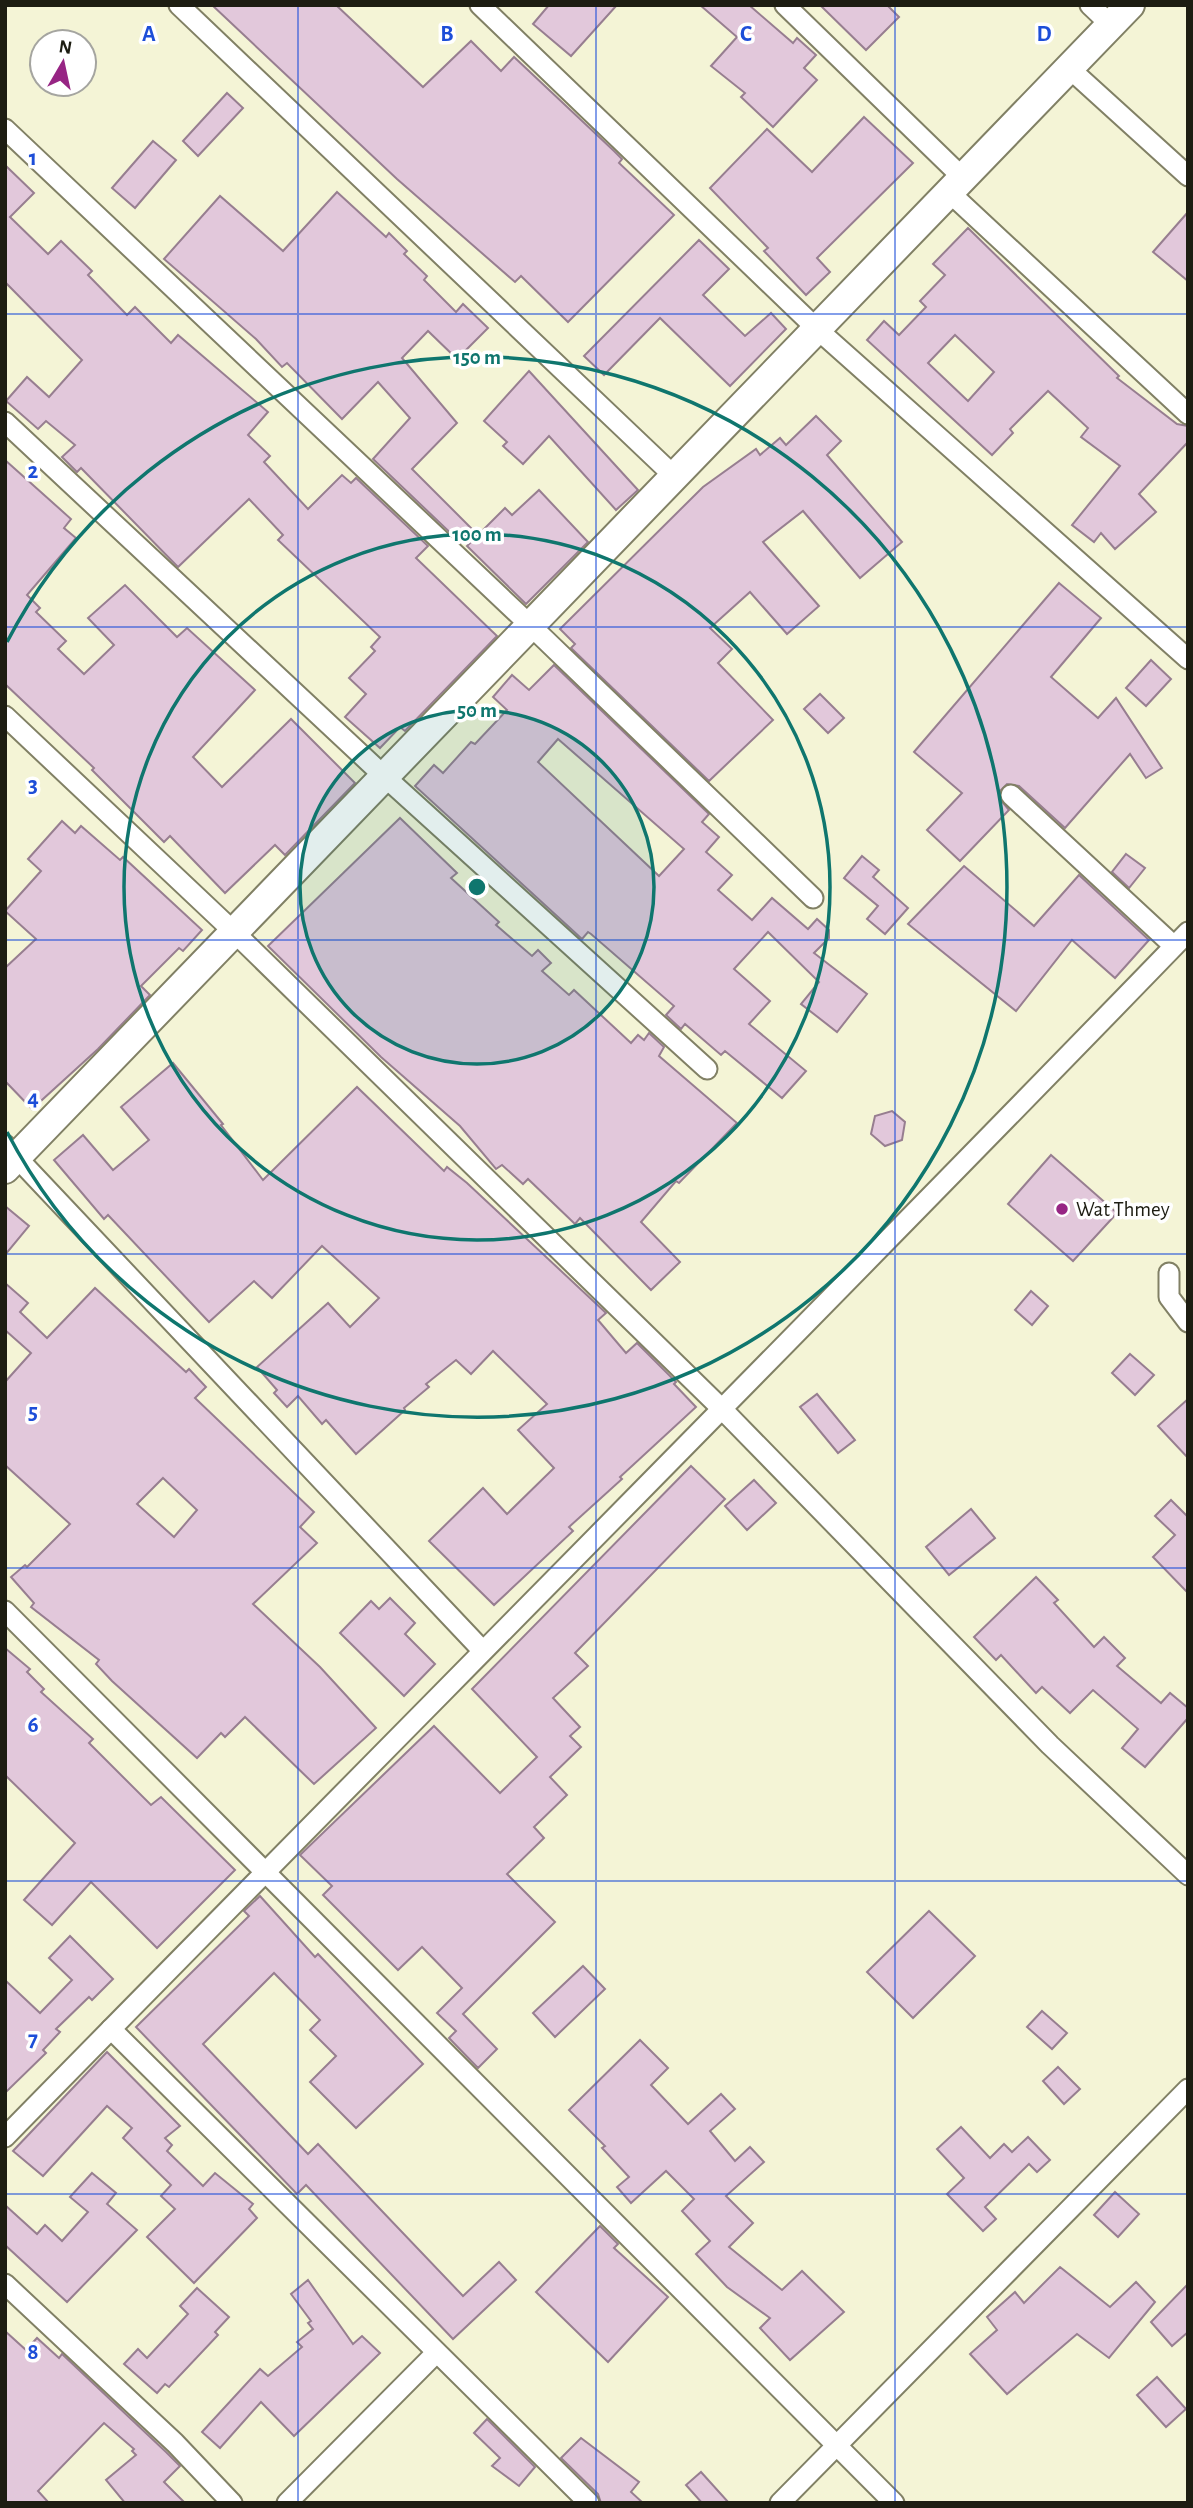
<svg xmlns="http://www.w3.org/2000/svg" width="1193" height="2508" font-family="'Alegreya Sans',sans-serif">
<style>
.building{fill:#e2c8db;stroke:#977e90;stroke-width:2;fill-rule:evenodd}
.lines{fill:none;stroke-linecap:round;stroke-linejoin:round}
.street-casing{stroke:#818065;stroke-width:23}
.secondary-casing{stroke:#818065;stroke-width:32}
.street{stroke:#fff;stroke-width:19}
.secondary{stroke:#fff;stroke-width:28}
.grid{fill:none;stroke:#1d4ed8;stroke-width:2;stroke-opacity:0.55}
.ring{fill:none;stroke:#0f766e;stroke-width:3.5}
.poi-dot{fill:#972584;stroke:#fff;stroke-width:2.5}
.labels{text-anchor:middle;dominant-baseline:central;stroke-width:7;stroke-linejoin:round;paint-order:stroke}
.poi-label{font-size:21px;fill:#1d1d12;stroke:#fff;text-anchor:start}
.grid-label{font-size:23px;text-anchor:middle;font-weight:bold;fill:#1d4ed8;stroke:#fff;stroke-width:7;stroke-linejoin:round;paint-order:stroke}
.centre{fill:#0f766e;stroke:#fff;stroke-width:3.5}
.ring-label{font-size:21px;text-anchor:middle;font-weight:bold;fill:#0f766e;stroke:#fff;stroke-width:7;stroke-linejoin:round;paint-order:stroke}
</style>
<rect width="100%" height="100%" fill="#f4f4d6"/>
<g class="building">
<path d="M212 5H336L423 87 471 41 501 71 514 57 614 151 622 159 619 163 674 215 568 322 521 276 515 282 397 179Z"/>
<path d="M549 5H617L571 56 533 24Z"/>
<path d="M700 5H749L793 43 797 38 816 55 804 68 817 80 773 127 741 97 745 93 711 66 737 37Z"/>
<path d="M820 5H887L899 17 866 50Z"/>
<path d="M227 93 243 108 198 156 183 141Z"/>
<path d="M864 117 913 163 817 258 830 272 806 295 764 251 768 248 710 188 767 129 812 172Z"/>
<path d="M153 141 176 160 135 208 112 188Z"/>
<path d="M5 165 34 193 10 217 48 254 61 241 92 271 88 275 127 315 135 307 171 343 178 335 268 412 248 435 270 456 264 462 308 509 342 475 351 483 356 478 428 546 416 558 497 636 405 731 400 727 380 748 345 717 366 694 349 678 375 651 371 647 380 637 278 540 283 535 249 499 178 567 81 468 77 472 62 457 75 445 46 421 38 429 6 401 27 377 49 397 82 360 5 282Z"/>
<path d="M337 192 386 237 389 233 407 251 404 254 427 276 424 280 456 312 463 304 488 328 457 359 428 331 402 358 457 423 412 469 474 531 461 543 373 459 410 418 378 382 342 419 287 363 282 367 256 339 164 259 220 196 283 251Z"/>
<path d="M1188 212V281L1153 252Z"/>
<path d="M968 228 1119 376 1117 378 1177 424 1188 426V442L1139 494 1156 512 1115 549 1101 533 1094 542 1072 525 1120 466 1081 437 1088 428 1048 391 1010 429 1013 433 992 455 867 340 884 321 899 335 926 307 920 301 945 275 933 264ZM955 335 994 372 968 401 928 363Z"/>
<path d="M699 240 729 269 703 295 745 336 771 313 786 329 730 386 660 318 604 375 584 356Z"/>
<path d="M529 371 638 490 616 510 549 436 523 464 503 446 507 442 484 421Z"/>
<path d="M816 416 841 441 827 455 902 542 860 578 803 511 763 542 819 606 787 634 750 592 710 628 732 649 718 663 773 720 709 781 571 648 575 644 560 629 703 487 756 449 760 455 780 438 786 445Z"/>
<path d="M5 460 71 519 64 528 76 538 27 595 40 608 36 612 66 641 58 649 84 674 114 645 88 618 125 585 177 637 187 628 255 690 193 757 222 787 291 719 355 783 285 855 275 845 225 893 170 836 164 842 92 770 94 768 5 684Z"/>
<path d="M539 490 588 542 526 604 467 546 505 508 512 515Z"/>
<path d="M1059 583 1101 618 1051 677 1098 718 1116 698 1162 768 1146 778 1130 754 1065 828 1019 786 1007 784 999 792V798L1009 810 960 861 927 830 962 793 914 752Z"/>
<path d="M1151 660 1171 679 1146 706 1126 688Z"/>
<path d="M554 665 709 814 702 822 719 837 706 852 732 875 718 890 752 920 772 898 808 929 817 919 829 930V938L814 953 867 994 837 1032 801 1004 819 982 768 932 734 969 770 1001 749 1024 806 1071 782 1098 725 1051 721 1055 685 1024 681 1029 666 1015 674 1006 591 934 588 932 582 939 415 786 434 765 443 773 471 742 475 744 507 710 493 697 512 675 529 690ZM558 739 684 849 659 876 538 762Z"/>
<path d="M820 694 844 718 828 733 804 709Z"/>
<path d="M400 818 457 873 451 878 499 922 496 925 532 956 538 950 551 963 542 971 569 995 574 990 631 1043 638 1035 644 1040 649 1033 664 1047 659 1056 737 1123 679 1183 676 1181 641 1222 680 1262 651 1290 580 1218 575 1224 528 1179 523 1184 502 1165 496 1169 460 1126 381 1057 268 946Z"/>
<path d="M62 821 75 833 81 826 120 860 123 857 202 930 183 951 179 948 141 986 150 995 98 1049 32 1109 5 1081V968L36 939 5 911 41 871 28 859Z"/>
<path d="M1126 854 1145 868 1129 888 1112 872Z"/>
<path d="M862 856 879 870 873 877 908 908 885 934 867 919 878 906 844 878Z"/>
<path d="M964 866 1034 926 1079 875 1149 940 1115 978 1072 940 1016 1011 908 924Z"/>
<path d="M173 1063 223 1124 221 1125 263 1180 357 1087 444 1171 447 1167 467 1183 606 1313 598 1320 626 1353 637 1343 676 1382 674 1384 696 1407 620 1477 622 1479 569 1527 573 1531 494 1605 429 1541 483 1488 507 1514 554 1468 518 1430 547 1404 493 1351 471 1374 456 1360 426 1384 429 1387 404 1408 405 1410 356 1454 326 1420 322 1424 298 1396 287 1407 274 1393 277 1390 257 1367 328 1303 350 1327 379 1298 322 1246 272 1298 254 1281 209 1322 108 1215 104 1219 54 1160 83 1135 113 1170 149 1140 121 1107Z"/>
<path d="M892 1111 905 1122 902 1140 885 1146 871 1134 875 1116Z"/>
<path d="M1051 1155 1117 1213 1073 1261 1008 1204Z"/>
<path d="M5 1206 29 1226 5 1255Z"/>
<path d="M5 1283 28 1303 20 1312 47 1338 95 1288 186 1372 189 1369 206 1387 195 1398 314 1512 300 1527 317 1543 253 1604 320 1667 376 1728 314 1784 245 1717 225 1737 221 1733 197 1758 112 1681 96 1664 99 1660 31 1607 34 1603 11 1577 25 1565 27 1567 70 1524 5 1465V1382L31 1353 5 1330ZM163 1478 197 1510 174 1537 137 1504Z"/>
<path d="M1031 1291 1048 1306 1032 1325 1015 1310Z"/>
<path d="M1130 1354 1154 1375 1135 1395 1112 1373Z"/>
<path d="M817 1394 855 1440 838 1453 800 1407Z"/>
<path d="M1188 1399V1458L1158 1426Z"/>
<path d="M691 1466 725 1499 575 1653 588 1666 553 1698 580 1727 570 1736 581 1747 550 1777 567 1795 534 1827 544 1838 507 1874 555 1922 463 2014 497 2049 478 2068 449 2038 456 2031 437 2013 462 1988 422 1947 398 1970 323 1895 332 1886 300 1855 434 1726 500 1793 537 1757 472 1689Z"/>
<path d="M754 1480 776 1503 747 1530 725 1506Z"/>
<path d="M1171 1500 1188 1517V1593L1153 1557 1175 1535 1155 1516Z"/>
<path d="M971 1509 995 1538 949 1575 926 1547Z"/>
<path d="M1036 1577 1058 1600 1054 1603 1094 1647 1104 1637 1125 1658 1117 1666 1161 1703 1170 1693 1188 1708V1718L1145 1767 1122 1748 1138 1729 1093 1690 1070 1713 1042 1687 1036 1693 1001 1655 996 1660 974 1637Z"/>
<path d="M390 1598 415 1623 405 1634 435 1664 404 1696 340 1633 371 1601 379 1609Z"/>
<path d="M5 1648 30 1669 27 1672 44 1689 41 1692 93 1739 89 1743 151 1805 161 1797 235 1870 157 1948 91 1882 52 1925 24 1900 75 1843 5 1775Z"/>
<path d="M260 1896 315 1957 318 1954 423 2064 356 2128 310 2082 336 2056 310 2030 320 2020 274 1973 203 2044 308 2154 318 2144 463 2296 499 2262 516 2280 453 2339 306 2185 297 2194 136 2027 249 1916 244 1911Z"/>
<path d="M929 1911 975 1956 913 2018 867 1972Z"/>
<path d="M70 1936 113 1979 92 2000 89 1997 56 2029 60 2032 43 2050 46 2053 5 2093V1980L40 2013 72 1980 49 1958Z"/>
<path d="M583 1966 605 1989 555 2037 533 2013Z"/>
<path d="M1042 2011 1067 2033 1052 2049 1027 2027Z"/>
<path d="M640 2040 668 2068 651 2085 688 2124 721 2094 735 2109 710 2131 735 2161 750 2147 764 2162 726 2196 753 2223 729 2247 782 2290 802 2271 844 2312 790 2360 760 2328 770 2318 727 2287 696 2254 710 2241 682 2211 694 2199 666 2171 631 2203 617 2187 629 2177 602 2148 605 2146 569 2110Z"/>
<path d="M107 2052 180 2126 165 2138 172 2145 167 2151 203 2186 215 2173 253 2204 249 2209 257 2218 194 2283 147 2237 175 2209 161 2196 171 2185 123 2138 132 2128 107 2106 43 2176 13 2151Z"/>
<path d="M1058 2067 1080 2089 1064 2104 1043 2081Z"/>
<path d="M961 2127 990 2158 1004 2144 1012 2152 1028 2137 1050 2160 1037 2172 1029 2164 985 2207 996 2219 983 2231 947 2194 964 2178 937 2149Z"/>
<path d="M92 2173 116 2193 107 2204 137 2230 67 2302 5 2245V2205L37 2234 45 2225 62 2241 88 2212 70 2197Z"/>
<path d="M1115 2192 1139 2214 1118 2237 1094 2215Z"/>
<path d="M600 2226 618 2244 614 2248 668 2297 608 2362 536 2292Z"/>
<path d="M1060 2267 1110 2307 1136 2282 1155 2302 1109 2358 1077 2334 1007 2394 970 2354 997 2330 987 2317 1015 2292 1024 2303Z"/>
<path d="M308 2280 353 2344 362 2336 380 2353 294 2436 261 2402 220 2448 202 2432 260 2369 268 2376 302 2347 297 2342 313 2329 308 2323 311 2321 291 2294Z"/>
<path d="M1188 2284V2332L1172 2346 1151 2322Z"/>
<path d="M197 2288 229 2317 215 2332 218 2335 169 2387 165 2384 157 2393 124 2364 138 2349 147 2358 188 2314 180 2306Z"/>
<path d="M5 2331 26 2350 37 2338 59 2358 62 2354 166 2452 180 2466 164 2482 185 2503H125L106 2480 136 2455 132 2451 134 2449 104 2423 38 2491 49 2503H5Z"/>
<path d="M1157 2377 1186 2409 1166 2427 1137 2395Z"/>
<path d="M487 2419 535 2467 519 2486 492 2466 500 2458 474 2433Z"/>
<path d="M581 2438 639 2482 631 2492 643 2503H601L598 2494 561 2458Z"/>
<path d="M701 2472 729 2503H702L686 2485Z"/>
</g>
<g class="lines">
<defs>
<g id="street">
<path d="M179 5 674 476"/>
<path d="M480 5 817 329 1188 659"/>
<path d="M785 5 963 178"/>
<path d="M1090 5 1111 25"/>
<path d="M1069 68 1188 176"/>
<path d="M5 129 530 625 813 898"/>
<path d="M949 192 1188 414"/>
<path d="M5 422 384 776 707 1069"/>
<path d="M5 716 234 932 723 1410 1050 1745 1188 1875"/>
<path d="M1011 795 1174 946"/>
<path d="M5 1145 482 1650"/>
<path d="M1169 1273V1297L1188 1322"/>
<path d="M5 1611 894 2503"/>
<path d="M111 2029 589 2503"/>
<path d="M5 2137C399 1735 796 1337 1188 932"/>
<path d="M5 2284 175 2443 232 2503"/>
<path d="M287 2503 436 2353"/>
<path d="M780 2503 1188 2089"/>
</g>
<path id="secondary" d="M5 1169 1130 5"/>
</defs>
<use href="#street" class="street-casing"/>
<use href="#secondary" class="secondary-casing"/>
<use href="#street" class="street"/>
<use href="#secondary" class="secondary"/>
</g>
<path class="grid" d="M298 5V2503M596 5V2503M895 5V2503M5 314H1188M5 627H1188M5 940H1188M5 1254H1188M5 1568H1188M5 1881H1188M5 2194H1188"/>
<circle cx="477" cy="887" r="177" fill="#0f766e" fill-opacity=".12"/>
<g class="ring">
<circle cx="477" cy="887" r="177"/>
<circle cx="477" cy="887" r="353"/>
<path d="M7 642A530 530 0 1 1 7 1132"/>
</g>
<circle class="poi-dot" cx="1062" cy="1209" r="7"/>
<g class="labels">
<g class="poi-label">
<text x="1076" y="1209">Wat Thmey</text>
</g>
</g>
<g class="grid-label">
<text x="149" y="41">A</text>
<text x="447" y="41">B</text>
<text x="746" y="41">C</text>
<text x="1044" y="41">D</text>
<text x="33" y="165">1</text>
<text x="33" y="478">2</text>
<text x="33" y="792">3</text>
<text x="33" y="1105">4</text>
<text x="33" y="1419">5</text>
<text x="33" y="1732">6</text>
<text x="33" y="2046">7</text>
<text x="33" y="2359">8</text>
</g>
<circle cx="477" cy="887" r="10" class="centre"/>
<g class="ring-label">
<text x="477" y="364">150 m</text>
<text x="477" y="541">100 m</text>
<text x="477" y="717">50 m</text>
</g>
<rect width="1193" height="2508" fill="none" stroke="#1d1d12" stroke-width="14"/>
<g transform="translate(63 63) rotate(9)"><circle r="33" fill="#ffffff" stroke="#a5a5a0" stroke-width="2"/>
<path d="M0-5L12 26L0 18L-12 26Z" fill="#972584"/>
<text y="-10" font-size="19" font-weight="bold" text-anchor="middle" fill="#1d1d12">N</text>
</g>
</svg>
